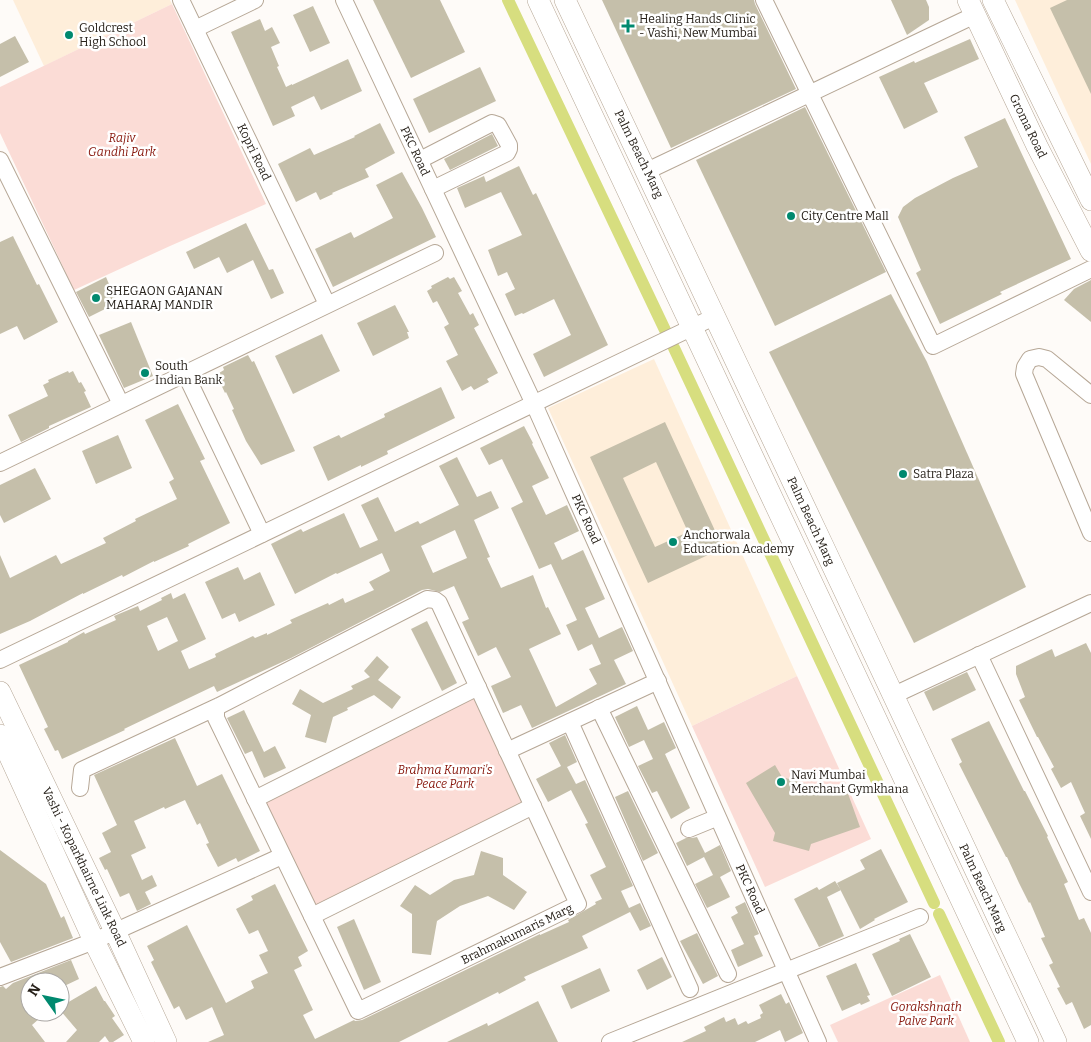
<svg xmlns="http://www.w3.org/2000/svg" width="1091" height="1042" font-family="Bitter,serif">
<style>
.built{fill:#feeeda}
.green{fill:#fbdcd6}
.lines{fill:none;stroke-linecap:round;stroke-linejoin:round}
.canal{stroke:#d7de7f;stroke-width:12}
.building{fill:#c5bfaa;fill-rule:evenodd}
.minor-casing{stroke:#b6a796;stroke-width:18}
.major-casing{stroke:#b6a796;stroke-width:22}
.minor{stroke:#fff;stroke-width:16}
.major{stroke:#fff;stroke-width:21}
.poi-dot{fill:#00896f;stroke:#fff;stroke-width:2}
.labels{text-anchor:middle;dominant-baseline:central;stroke-width:5;stroke-linejoin:round;paint-order:stroke}
.poi-label{font-size:12px;fill:#27211a;stroke:#fff;text-anchor:start}
.street-label{font-size:12px;fill:#27211a;stroke:#fff}
.park-label{font-size:12px;font-style:italic;fill:#87170c;stroke:#fff}
</style>
<rect width="100%" height="100%" fill="#fefbf8"/>
<g class="built">
<path d="M13 0H170L172 4 44 66Z"/>
<path d="M1015 0H1091V164Z"/>
<path d="M654 359 797 676 692 726 548 408Z"/>
</g>
<g class="green">
<path d="M172 4 266 204 170 246 74 290 0 133V87Z"/>
<path d="M797 676 871 839 765 887 692 726Z"/>
<path d="M478 687 533 806 312 916 255 799Z"/>
<path d="M940 975 970 1042H838L830 1025Z"/>
</g>
<g class="lines">
<g class="canal">
<path d="M508 0 665 330"/>
<path d="M674 348 934 903"/>
<path d="M939 914 999 1042"/>
</g>
</g>
<g class="building">
<path d="M373 0H440L465 52 411 78Z"/>
<path d="M602 0H754L755 4 796 89 671 148Z"/>
<path d="M891 0H926L929 7V20L907 35Z"/>
<path d="M1067 0H1091V94L1050 8Z"/>
<path d="M313 6 330 43 310 52 293 15Z"/>
<path d="M260 19 265 31 272 27 280 43 271 47 279 66 277 67 286 87 292 84V85L348 59 362 91 321 110 314 96 291 107 295 116 273 126 231 32Z"/>
<path d="M15 36 29 62 0 77V44Z"/>
<path d="M970 39 979 59 924 83 938 112 904 129 879 77 914 61 915 63Z"/>
<path d="M480 67 496 101 429 133 413 99Z"/>
<path d="M805 107 886 272 775 326 696 160Z"/>
<path d="M1005 118 1071 259 1000 292 1002 294 940 324 916 273 921 270 898 217 903 207 915 198 953 178 978 167 964 137Z"/>
<path d="M380 123 395 153 365 169 369 177 332 193 333 194 320 200 316 192 296 202 278 164 310 148 314 155 355 137 354 136Z"/>
<path d="M492 134 498 146 450 170 444 159Z"/>
<path d="M519 166 533 195 536 193 608 345 544 377 533 354 571 335 554 299 523 314 522 313 515 316 505 294 515 289 507 272 498 276 488 250 522 235 501 192 465 208 457 188 484 176 486 182Z"/>
<path d="M402 172 422 208 436 237 333 287 315 249 351 232 354 238 393 218 376 185Z"/>
<path d="M246 223 269 270 273 269 284 293 271 299 253 260 227 273 219 257 194 269 186 252Z"/>
<path d="M13 236 37 285 39 284 58 322 24 340 17 326 0 334V242Z"/>
<path d="M106 277 117 303 89 317 76 292Z"/>
<path d="M448 277 450 279 454 277 462 291 458 293 470 315 473 313 479 325 474 328 498 373 487 379 489 382 474 390 471 386 462 391 446 361 458 355 444 327 449 324 437 301 433 303 427 291 432 288 431 286Z"/>
<path d="M1091 280V322L1064 300 1074 289Z"/>
<path d="M891 294 927 362 1026 587 914 643 769 352Z"/>
<path d="M395 305 409 332H407L409 338 373 356 357 323Z"/>
<path d="M131 322 153 376 124 388 99 335Z"/>
<path d="M322 334 340 371 293 394 275 356Z"/>
<path d="M248 355 252 362 254 361 295 451 261 465 246 441 232 410 234 409 226 392 225 393 218 378 221 377 219 373 224 370 223 367Z"/>
<path d="M68 371 69 373 73 371 79 383 81 382 86 391 84 392 91 407 49 426V428L21 442 8 415 48 396 43 385 49 382 48 380Z"/>
<path d="M441 387 455 418 387 451 388 454 361 467V465L328 481 313 447 339 435 341 438 385 417 384 414Z"/>
<path d="M178 404 205 459 200 461 230 523 188 544 189 546 154 562V561L123 577 122 575 83 594V593L30 621 0 634V555L10 578 56 555 61 564 106 543 103 538 136 521 135 519 177 499 169 482 174 479 145 420Z"/>
<path d="M665 422 723 548 648 583 590 457ZM656 462 688 532 655 547 623 478Z"/>
<path d="M524 426 533 443 532 444 549 478 532 486 546 515 567 505 579 531 554 543 562 560 583 550 605 599 585 608 599 638 622 627 633 651 614 660 626 684 532 728 521 705 503 713 491 686 511 677 496 647 478 656 462 622 469 619 454 586 440 592 428 589 422 590 291 658 217 692 214 686 124 729 125 730 62 759 58 750 55 751 44 729 48 727 19 665 68 642V641L84 632 85 634 116 620 114 616 138 606 140 611 162 600 161 598 171 593 173 599 185 593 206 639 181 651 189 669 216 657 215 654 253 636 255 638 267 633V635L292 623 290 620 328 603 329 605 343 598 345 603 374 590 369 582 390 571 382 553 337 574 336 573 295 594 271 544 301 529 303 532 344 513 360 548 378 540 361 505 378 497 395 532 418 521 420 524 459 505 439 466 457 457 477 497 491 491 499 508 474 520 490 557 487 558 501 588 533 575 546 608 548 607 561 634 529 649 556 707 597 684 589 669 601 664 592 644 578 651 566 625 577 620 551 564 539 569 530 549 511 508 523 502 502 459 489 465 480 448ZM455 530 467 558 433 573 421 546ZM167 617 178 641 158 651 147 626Z"/>
<path d="M118 435 132 468 96 484 82 451Z"/>
<path d="M35 468 51 499 4 523 0 515V485Z"/>
<path d="M238 567 244 580 260 572 275 605 239 622 235 613 222 619 205 582Z"/>
<path d="M427 621 457 683 442 691 411 629Z"/>
<path d="M1086 643 1091 653V839L1080 816 1085 813 1071 782 1061 788 1051 769 1054 767 1038 737H1037L1019 700 1025 697 1016 674V666L1052 649 1055 657Z"/>
<path d="M377 656 389 667 378 680 401 697 392 709 374 695 347 708 348 710 333 717 326 743 305 737 311 715 292 704 300 689 323 703 353 689 351 686 370 677 364 671Z"/>
<path d="M967 672 976 690 933 711 924 692Z"/>
<path d="M637 706 648 730 664 722 676 748 665 754 690 808 671 819 657 791 652 793 638 766 653 759 644 740 629 747 615 717Z"/>
<path d="M244 710 264 752 275 746 286 768 264 778 252 751 245 754 227 718Z"/>
<path d="M989 721 1024 791H1025L1048 836 1047 837 1068 882 1064 884 1079 920 1084 918 1091 933V1025L1084 1029 1072 1002 1066 1005 1057 988 1060 987 1049 965 1053 963 1041 938 1045 937 1030 902 1029 903 1019 883 1007 857H1006L959 764 962 762 951 739Z"/>
<path d="M565 735 577 762 567 767 576 784 585 780 633 886 621 891 629 908 640 903 651 926 640 931 630 912 582 936 588 948 524 977 526 980 499 994 498 992 399 1042H208L224 1035 212 1007 186 1020 179 1006 174 1009 151 962 154 960 147 946 187 925 226 1003 254 988 251 981 268 973 259 955 268 951 258 930 249 934 236 909 253 900 251 896 275 884 308 951 298 957 302 966 294 970 313 1010 303 1015 315 1039 354 1020 355 1021 362 1020 540 934V935L569 922 568 920 596 904 595 902 602 899 590 875 606 867 585 824 588 823 571 790 548 802 536 779 561 766 549 743Z"/>
<path d="M175 738 197 786 222 774 260 851 238 862 236 858 218 867 206 844 209 843 200 823 197 825 185 800 165 809 164 807 134 821 146 848 131 855 142 880 152 875 157 886 145 892 151 904 137 911 129 893 120 897 107 869 105 870 99 858 111 852 102 833 117 825 94 775Z"/>
<path d="M775 765 782 777 835 792 846 788 860 827 811 844 809 851 773 841 775 833 746 783Z"/>
<path d="M628 791 658 853 643 861 615 797Z"/>
<path d="M697 837 705 853 720 845 731 871 720 877 730 897 707 908 695 884 713 875 704 857 687 866 676 843 686 838H692Z"/>
<path d="M881 849 908 902 874 919 875 920 860 929 837 883 865 869 860 860Z"/>
<path d="M0 850 46 884 61 918 64 916 73 938 11 962 0 942Z"/>
<path d="M481 851 503 858V875L527 892 514 910 488 896 460 906 437 921 431 955 412 953V914L400 906 415 885 430 895 454 880 474 875Z"/>
<path d="M835 881 841 890 827 897 844 936 819 947 794 899 817 887 819 890Z"/>
<path d="M745 902 759 934 754 936 763 956 738 967 731 950 744 944 731 917 738 913 735 907Z"/>
<path d="M354 919 381 982 364 990 337 927Z"/>
<path d="M697 933 718 976 703 984 680 941Z"/>
<path d="M910 934 931 977 892 996 872 954 900 941 899 939Z"/>
<path d="M662 957 672 977 647 990 637 970Z"/>
<path d="M71 960 79 979 60 988V982H30V1012H47L32 1025 45 1042H0V987L3 986 6 989 13 983Z"/>
<path d="M856 963 870 995 867 996 870 1001 861 1005 860 1003 842 1011 826 976Z"/>
<path d="M600 968 610 991 571 1009 561 986Z"/>
<path d="M96 986 104 1001H105L115 1016 112 1018 124 1035 113 1042H109L105 1036 99 1042H66L77 1030 60 1010V1007Z"/>
<path d="M781 994 786 1004 789 1002 803 1033 785 1042 780 1030 755 1042H682L706 1031 704 1027 724 1017 726 1022 735 1018 738 1025 746 1021 748 1024 761 1018 760 1015 763 1013 759 1005Z"/>
<path d="M538 1001 558 1042H447L487 1023 488 1026Z"/>
</g>
<g class="lines">
<defs>
<g id="minor">
<path d="M181 0 327 304"/>
<path d="M344 0 534 404 818 1042"/>
<path d="M764 0 933 346 1091 269"/>
<path d="M195 29 255 0"/>
<path d="M0 160 121 404"/>
<path d="M420 160 492 123 498 125 509 145V149L507 153 433 189"/>
<path d="M647 171 975 15"/>
<path d="M185 373 262 534"/>
<path d="M1091 395 1047 359 1039 357 1030 359 1025 367 1024 374 1091 533"/>
<path d="M0 463 435 253"/>
<path d="M979 655 1091 892"/>
<path d="M0 660 716 316"/>
<path d="M892 696 1091 603"/>
<path d="M599 708 728 974"/>
<path d="M570 722 690 989"/>
<path d="M507 751 658 681"/>
<path d="M80 788 82 770 219 706 427 599 435 600 439 603 578 904 358 1011 216 718V710L219 706"/>
<path d="M255 799 478 687"/>
<path d="M689 829 711 820"/>
<path d="M312 916 533 806"/>
<path d="M0 977 94 941 282 856"/>
<path d="M610 1042 920 917"/>
</g>
<g id="major">
<path d="M538 0 1028 1042"/>
<path d="M565 0C731 346 892 695 1056 1042"/>
<path d="M968 0 1037 146 1091 251"/>
<path d="M993 0 1091 200"/>
<path d="M0 692 115 931 166 1042"/>
<path d="M0 735 94 941 144 1042"/>
</g>
</defs>
<use href="#minor" class="minor-casing"/>
<use href="#major" class="major-casing"/>
<use href="#minor" class="minor"/>
<use href="#major" class="major"/>
</g>
<g class="poi-dot">
<path d="M625.5 18.5h5v5h5v5h-5v5h-5v-5h-5v-5h5z"/>
<circle cx="69" cy="35" r="5"/>
<circle cx="791" cy="216" r="5"/>
<circle cx="96" cy="298" r="5"/>
<circle cx="145" cy="373" r="5"/>
<circle cx="903" cy="474" r="5"/>
<circle cx="673" cy="542" r="5"/>
<circle cx="781" cy="782" r="5"/>
</g>
<g class="labels">
<g class="poi-label">
<text x="639" y="19">Healing Hands Clinic<tspan x="639" dy="14">- Vashi, New Mumbai</tspan></text>
<text x="79" y="28">Goldcrest<tspan x="79" dy="14">High School</tspan></text>
<text x="801" y="216">City Centre Mall</text>
<text x="106" y="291">SHEGAON GAJANAN<tspan x="106" dy="14">MAHARAJ MANDIR</tspan></text>
<text x="155" y="366">South<tspan x="155" dy="14">Indian Bank</tspan></text>
<text x="913" y="474">Satra Plaza</text>
<text x="683" y="535">Anchorwala<tspan x="683" dy="14">Education Academy</tspan></text>
<text x="791" y="775">Navi Mumbai<tspan x="791" dy="14">Merchant Gymkhana</tspan></text>
</g>
<g class="street-label">
<text transform="translate(1028 126) rotate(64)">Groma Road</text>
<text transform="translate(415 151) rotate(65)">PKC Road</text>
<text transform="translate(254 152) rotate(64)">Kopri Road</text>
<text transform="translate(639 154) rotate(64)">Palm Beach Marg</text>
<text transform="translate(586 519) rotate(66)">PKC Road</text>
<text transform="translate(811 521) rotate(65)">Palm Beach Marg</text>
<text transform="translate(84 867) rotate(64)">Vashi - Koparkhairne Link Road</text>
<text transform="translate(983 888) rotate(65)">Palm Beach Marg</text>
<text transform="translate(750 889) rotate(66)">PKC Road</text>
<text transform="translate(517 934) rotate(-26)">Brahmakumaris Marg</text>
</g>
<g class="park-label">
<text x="122" y="138">Rajiv<tspan x="122" dy="14">Gandhi Park</tspan></text>
<text x="445" y="770">Brahma Kumari's<tspan x="445" dy="14">Peace Park</tspan></text>
<text x="926" y="1007">Gorakshnath<tspan x="926" dy="14">Palve Park</tspan></text>
</g>
</g>
<g transform="translate(45 997) rotate(303)"><circle r="24" fill="#ffffff" stroke="#a9a6a3"/>
<path d="M0-4L9 19L0 12L-9 19Z" fill="#00896f"/>
<text y="-8" font-size="14" font-weight="bold" text-anchor="middle" fill="#27211a">N</text>
</g>
</svg>
